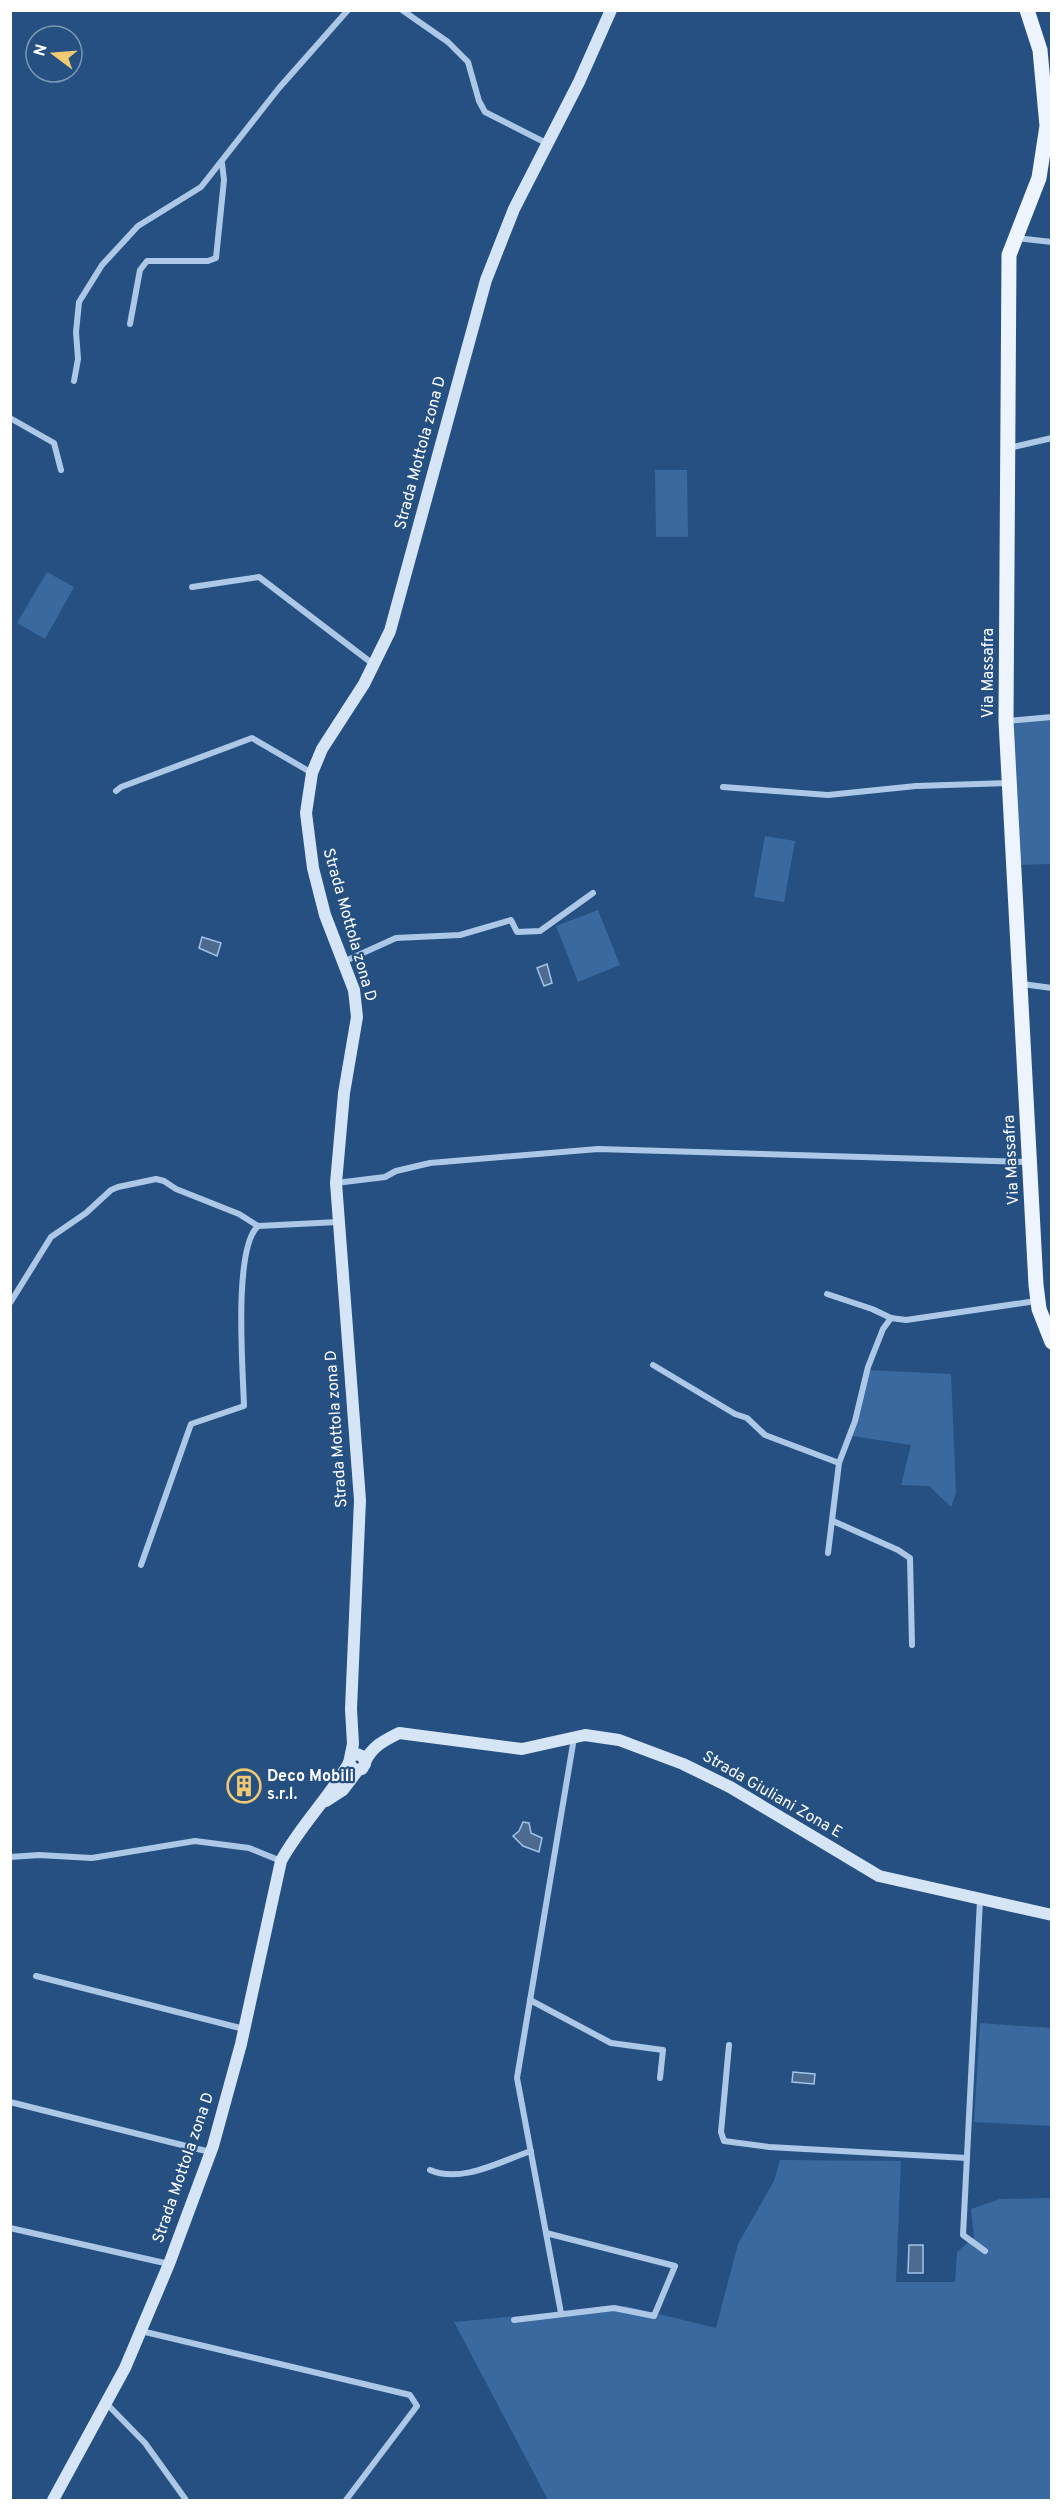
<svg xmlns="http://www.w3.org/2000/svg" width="1062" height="2511" font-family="Overpass,sans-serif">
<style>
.green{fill:#39699f}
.water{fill:#4d6b8f;stroke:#a1c3e7;stroke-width:1.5}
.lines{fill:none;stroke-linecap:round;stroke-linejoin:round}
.street{stroke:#adc8e7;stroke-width:6}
.secondary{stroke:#d6e5f6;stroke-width:12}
.primary{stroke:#eef4fd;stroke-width:15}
.labels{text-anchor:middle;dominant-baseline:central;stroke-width:4.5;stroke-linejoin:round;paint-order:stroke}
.street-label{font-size:16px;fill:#fff;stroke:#255081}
.poi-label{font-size:16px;font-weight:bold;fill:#fff;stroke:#255081;text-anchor:start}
</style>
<rect width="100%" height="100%" fill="#255081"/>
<g class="green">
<path d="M687 470 688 537H656L655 470Z"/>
<path d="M47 572 74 587 45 639 17 623Z"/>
<path d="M1051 720V864L1016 865 1011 724Z"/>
<path d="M765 836 795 841 784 902 754 897Z"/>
<path d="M598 910 620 965 578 982 556 926Z"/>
<path d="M868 1370 951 1374 956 1493 951 1507 929 1486 901 1485 911 1445 852 1436Z"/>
<path d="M980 2023 1051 2028V2126L974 2122Z"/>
<path d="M780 2160 901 2161 896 2282H955L957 2252 974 2237 971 2209 1000 2199 1051 2198V2500H548L454 2322 626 2306 716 2328 738 2244 774 2181Z"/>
</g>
<g class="water">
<path d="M202 937 221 943 217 956 199 948Z"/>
<path d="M547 964 552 983 544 986 537 968Z"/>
<path d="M523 1822 529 1823 531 1833 542 1838 539 1852 523 1846 513 1836 519 1831Z"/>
<path d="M793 2072 815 2074 814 2084 792 2082Z"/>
<path d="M909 2245H923V2273H908Z"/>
</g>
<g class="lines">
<g class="street">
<path d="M402 10 448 42 468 62 479 101 485 112 548 144"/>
<path d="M1016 238 1052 242"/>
<path d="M130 324 140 270 147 261H208L216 258 224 180 222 163"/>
<path d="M74 381 78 359 76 332 79 302 102 265 138 226 201 187 279 88 348 10"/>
<path d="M10 418 54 443 61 470"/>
<path d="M1009 448 1052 438"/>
<path d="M192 587 259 577 373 664"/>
<path d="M1007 721 1052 717"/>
<path d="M723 787 828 795 916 786 1009 783"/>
<path d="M116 791 121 787 252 738 312 773"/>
<path d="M343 962 396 938 460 935 511 920 517 932 540 931 593 893"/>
<path d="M1022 984 1052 988"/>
<path d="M336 1183 385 1177 396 1171 430 1163 598 1149 1028 1162"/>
<path d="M827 1294 872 1309 891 1318 906 1320 1036 1301"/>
<path d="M10 1303 51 1237 86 1213 111 1190 118 1187 156 1179 164 1181 176 1189 239 1214 258 1226 338 1222"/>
<path d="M653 1365 735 1414 747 1418 765 1435 839 1463"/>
<path d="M833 1521 898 1550 910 1558 912 1645"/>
<path d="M828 1553 839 1463 855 1421 868 1367 883 1329 891 1318"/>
<path d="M141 1565 191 1424 244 1406C243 1370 233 1249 258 1226"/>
<path d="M10 1857 39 1855 92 1858 195 1841 249 1848 281 1861"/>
<path d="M980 1900 963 2235 985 2251"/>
<path d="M36 1976 244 2029"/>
<path d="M530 2000 611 2043 663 2050 660 2078"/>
<path d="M729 2045 721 2132 724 2141 769 2147 967 2158"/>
<path d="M10 2102 210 2152"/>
<path d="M430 2170C461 2184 501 2161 531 2151"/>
<path d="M10 2228 169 2264"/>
<path d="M561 2313 517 2078 574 1738"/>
<path d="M514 2320 614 2308 654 2316 675 2266 546 2233"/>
<path d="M141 2331 410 2395 417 2406 346 2500"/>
<path d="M106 2403 145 2443 186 2500"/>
</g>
<g class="secondary">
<path d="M352 1756 357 1754 364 1757 365 1764 362 1769 354 1770 349 1763 353 1744 351 1709 360 1500 336 1183 344 1093 357 1017 354 990 325 915 313 868 306 813 312 773 322 749 364 684 390 631 486 280 514 209 579 82 611 10"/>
<path d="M365 1762C372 1746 385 1740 399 1733L522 1749 585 1735 619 1740 683 1764 730 1787 879 1876 1052 1915"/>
<path d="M326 1801 343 1790 358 1770"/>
<path d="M53 2500 125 2368 169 2264 213 2146 241 2044 281 1861C300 1826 329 1798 349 1763"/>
</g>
<path class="primary" d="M1027 10 1040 50 1047 126 1039 178 1009 255 1006 721 1036 1285 1039 1309 1052 1342"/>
</g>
<defs>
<symbol id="building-ring" viewBox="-11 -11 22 22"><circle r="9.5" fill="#255081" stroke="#f0c971" stroke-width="1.5"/><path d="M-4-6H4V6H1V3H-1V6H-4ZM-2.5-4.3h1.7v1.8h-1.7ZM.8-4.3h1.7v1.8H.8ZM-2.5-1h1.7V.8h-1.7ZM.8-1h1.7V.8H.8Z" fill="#f0c971"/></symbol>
</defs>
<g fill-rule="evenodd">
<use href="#building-ring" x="225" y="1767" width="38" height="38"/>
</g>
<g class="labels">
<g class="street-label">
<text transform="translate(421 453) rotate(-75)">Strada Mottola zona D</text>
<text transform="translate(989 673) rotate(-90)">Via Massafra</text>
<text transform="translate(349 925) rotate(74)">Strada Mottola zona D</text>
<text transform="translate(1012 1160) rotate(-93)">Via Massafra</text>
<text transform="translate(337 1429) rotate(-94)">Strada Mottola zona D</text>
<text transform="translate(772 1795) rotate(30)">Strada Giuliani Zona E</text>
<text transform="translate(184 2168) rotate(-71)">Strada Mottola zona D</text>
</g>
<g class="poi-label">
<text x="267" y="1777">Deco Mobili<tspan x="267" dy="18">s.r.l.</tspan></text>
</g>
</g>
<rect width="1062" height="2511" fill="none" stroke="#ffffff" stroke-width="24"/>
<g transform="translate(54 54) rotate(286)"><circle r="28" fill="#255081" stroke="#7c96b3" stroke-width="1.5"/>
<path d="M0-4.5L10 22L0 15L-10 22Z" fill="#f0c971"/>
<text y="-9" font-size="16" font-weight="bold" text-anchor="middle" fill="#ffffff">N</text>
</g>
</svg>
